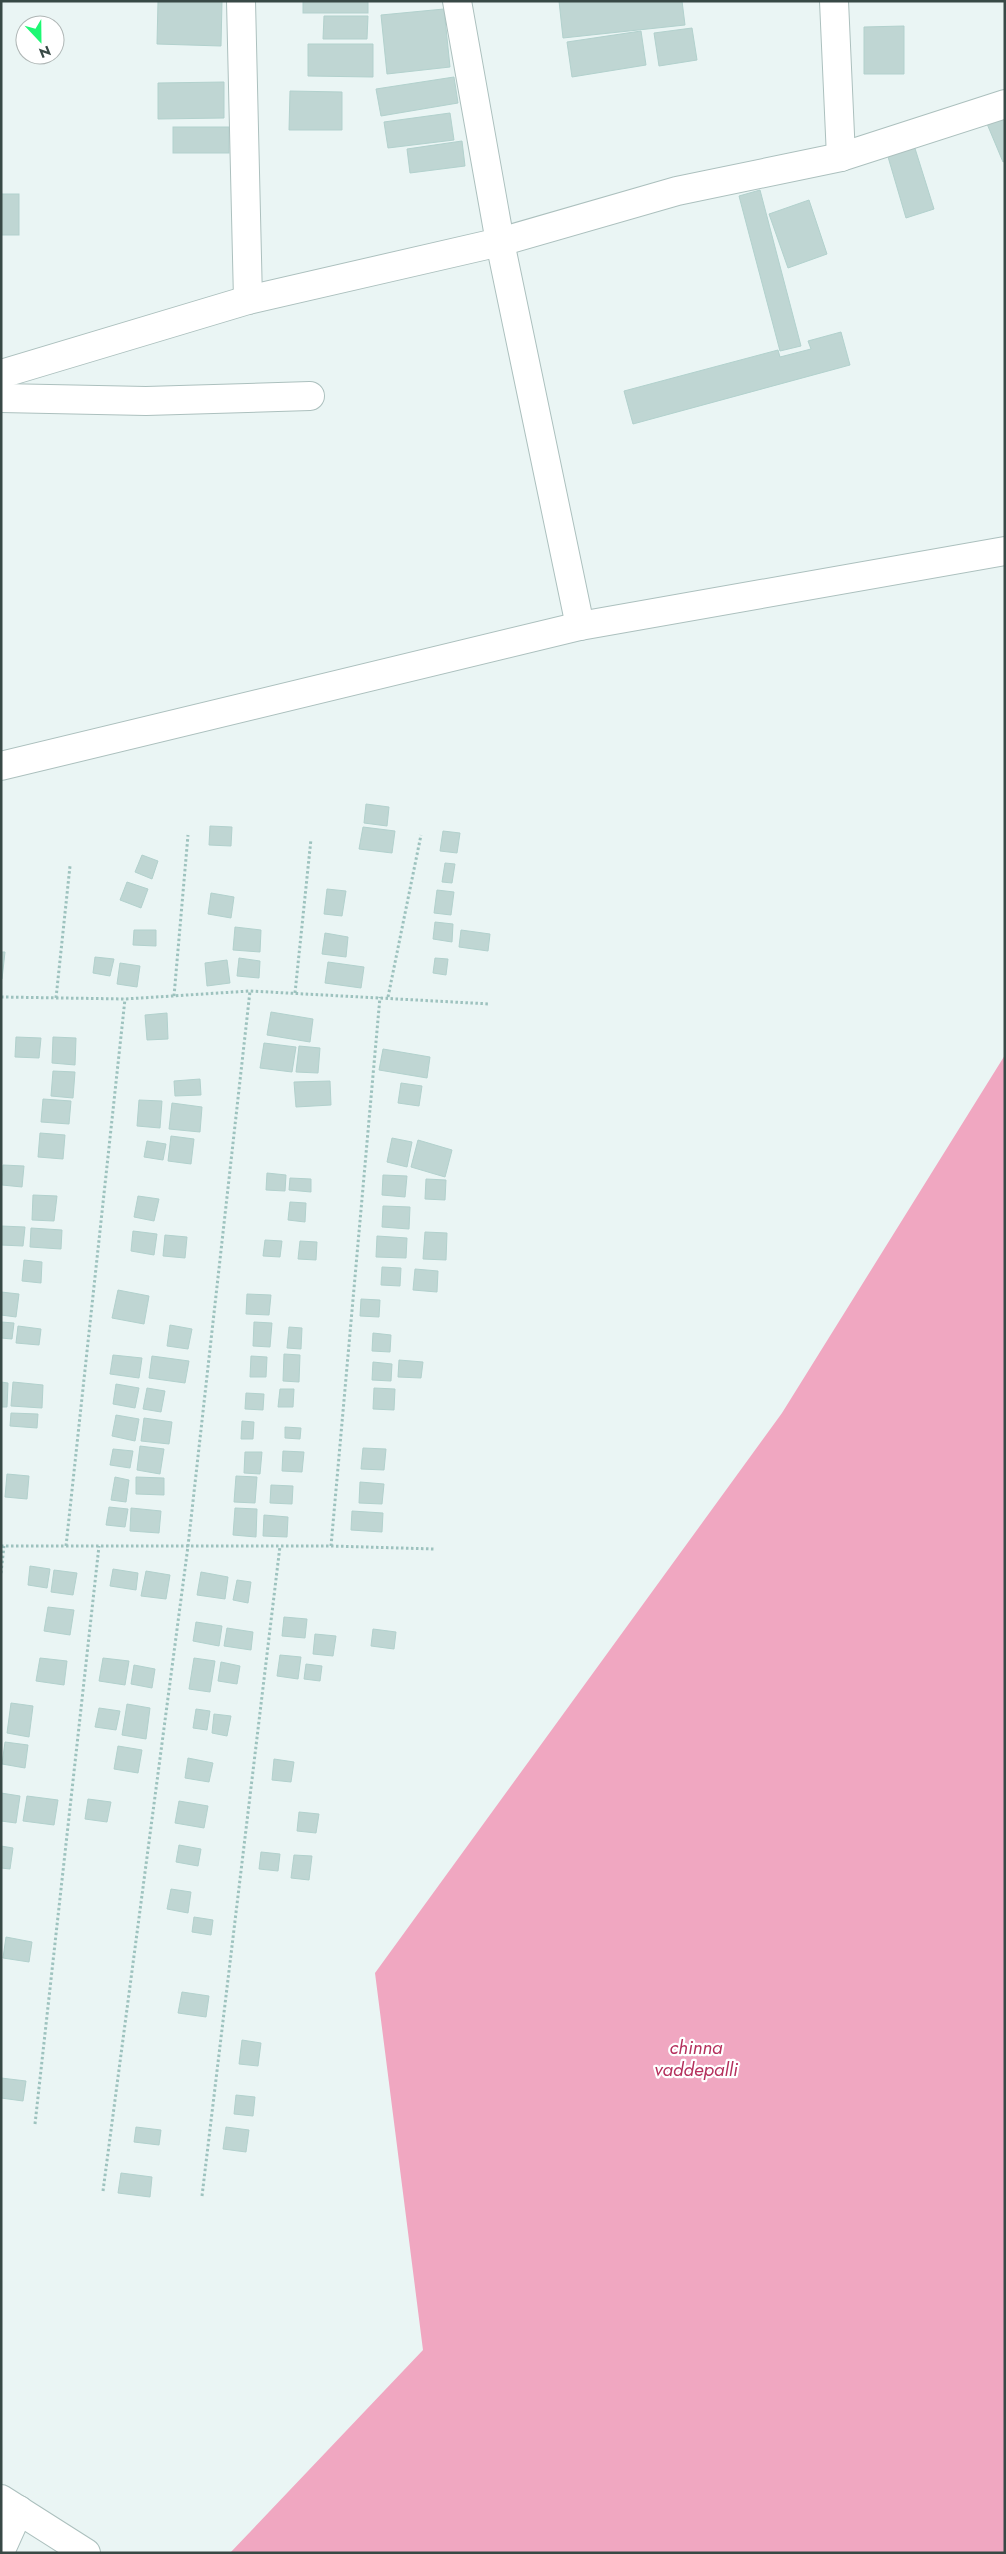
<svg xmlns="http://www.w3.org/2000/svg" width="1006" height="2554" font-family="Jost,sans-serif">
<style>
.water{fill:#f0a7c1}
.building{fill:#bfd6d3;stroke:#b2d1cd}
.lines{fill:none;stroke-linecap:round;stroke-linejoin:round}
.minor-casing{stroke:#acc0be;stroke-width:30}
.path{stroke:#9dc2be;stroke-width:3;stroke-dasharray:2.5 2.5;stroke-linecap:butt}
.minor{stroke:#fff;stroke-width:28}
.labels{text-anchor:middle;dominant-baseline:central;stroke-width:4.5;stroke-linejoin:round;paint-order:stroke}
.water-label{font-size:19px;font-style:italic;fill:#b5305d;stroke:#fff}
</style>
<rect width="100%" height="100%" fill="#eaf5f4"/>
<path class="water" d="M1005 1055V2553H230L423 2350 375 1973 782 1413Z"/>
<g class="building">
<path d="M158 1H222L221 46 157 44Z"/>
<rect x="303" y="1" width="65" height="12"/>
<path d="M559 1H682L685 25 563 38Z"/>
<path d="M444 9 450 67 387 74 381 15Z"/>
<path d="M324 16H368L367 39H323Z"/>
<path d="M904 26V74H864V27Z"/>
<path d="M692 28 697 60 659 66 654 33Z"/>
<path d="M641 31 646 65 572 77 567 42Z"/>
<path d="M308 44H373V77L308 76Z"/>
<path d="M454 77 458 103 381 116 376 89Z"/>
<path d="M224 82V118L158 119V83Z"/>
<path d="M290 91 342 92V130H289Z"/>
<path d="M1005 110V161L1003 162 985 119Z"/>
<path d="M450 113 454 140 388 148 384 122Z"/>
<rect x="173" y="127" width="56" height="26"/>
<path d="M462 141 465 166 410 173 407 149Z"/>
<path d="M913 142 934 209 906 218 886 150Z"/>
<path d="M760 190 801 346 780 351 739 196Z"/>
<rect x="1" y="194" width="18" height="41"/>
<path d="M809 200 827 254 788 268 769 214Z"/>
<path d="M841 332 850 365 633 424 624 391 778 350 780 357 811 349 808 341Z"/>
<path d="M366 804 389 807 387 826 364 823Z"/>
<path d="M210 826 232 827 231 846 209 845Z"/>
<path d="M363 827 395 831 392 853 359 849Z"/>
<path d="M443 831 460 833 457 853 440 851Z"/>
<path d="M142 855 158 861 152 879 135 872Z"/>
<path d="M445 863 455 864 452 883 442 882Z"/>
<path d="M127 882 148 889 141 908 120 900Z"/>
<path d="M327 889 346 891 342 916 324 914Z"/>
<path d="M437 890 454 892 451 915 434 913Z"/>
<path d="M211 893 234 897 231 918 208 914Z"/>
<path d="M435 922 453 924 452 942 433 939Z"/>
<path d="M235 927 261 930 260 952 233 950Z"/>
<path d="M134 930H156V946L133 945Z"/>
<path d="M461 930 490 934 488 951 459 947Z"/>
<path d="M325 933 348 937 346 957 322 954Z"/>
<path d="M1 952H5L2 979H1Z"/>
<path d="M95 957 114 959 110 976 93 973Z"/>
<path d="M239 958 260 961 259 978 237 976Z"/>
<path d="M435 958 448 959 446 975 433 973Z"/>
<path d="M227 960 230 983 207 986 205 963Z"/>
<path d="M328 962 364 967 361 988 325 983Z"/>
<path d="M120 963 140 966 137 987 117 984Z"/>
<path d="M271 1012 313 1019 310 1042 267 1035Z"/>
<path d="M167 1013 168 1039 147 1040 145 1015Z"/>
<path d="M16 1037 41 1038 39 1058 15 1057Z"/>
<path d="M53 1037 76 1038 75 1065 52 1063Z"/>
<path d="M264 1043 296 1047 292 1072 260 1068Z"/>
<path d="M299 1046 320 1048 318 1073 296 1072Z"/>
<path d="M383 1049 430 1057 427 1078 379 1070Z"/>
<path d="M53 1071 75 1072 73 1098 51 1096Z"/>
<path d="M200 1079 201 1095 175 1096 174 1081Z"/>
<path d="M330 1081 331 1105 296 1107 294 1082Z"/>
<path d="M401 1083 422 1086 419 1106 398 1103Z"/>
<path d="M43 1099 71 1101 69 1124 41 1122Z"/>
<path d="M139 1100 162 1101 160 1128 137 1126Z"/>
<path d="M172 1103 202 1107 200 1132 169 1129Z"/>
<path d="M40 1133 65 1135 63 1159 38 1157Z"/>
<path d="M171 1136 194 1139 191 1164 168 1161Z"/>
<path d="M392 1138 412 1142 407 1167 387 1162Z"/>
<path d="M418 1140 452 1150 445 1177 411 1167Z"/>
<path d="M147 1141 166 1144 163 1160 144 1157Z"/>
<path d="M3 1165 24 1166 22 1187 2 1185Z"/>
<path d="M267 1173 286 1175 285 1191 266 1190Z"/>
<path d="M383 1175 407 1176 405 1197 382 1195Z"/>
<path d="M290 1178 311 1179V1192L289 1190Z"/>
<path d="M426 1179 446 1180 445 1200 425 1199Z"/>
<path d="M33 1195 57 1196 54 1221 32 1220Z"/>
<path d="M138 1196 159 1199 154 1221 134 1217Z"/>
<path d="M290 1202 306 1203 305 1222 288 1220Z"/>
<path d="M383 1206 410 1207 409 1229 382 1227Z"/>
<path d="M1 1226 25 1227 23 1246 1 1245Z"/>
<path d="M31 1228 62 1230 61 1249 30 1247Z"/>
<path d="M133 1231 157 1234 154 1255 131 1251Z"/>
<path d="M425 1232 447 1233 446 1260 423 1259Z"/>
<path d="M165 1235 187 1237 185 1258 163 1256Z"/>
<path d="M377 1236 407 1238 406 1258 376 1257Z"/>
<path d="M265 1240 282 1241 280 1257 263 1256Z"/>
<path d="M300 1241 317 1242 316 1260 298 1259Z"/>
<path d="M24 1260 42 1262 41 1283 22 1281Z"/>
<path d="M382 1267 401 1268 400 1286 381 1285Z"/>
<path d="M415 1269 438 1271 437 1292 413 1290Z"/>
<path d="M118 1290 149 1296 144 1324 112 1318Z"/>
<path d="M1 1292 19 1294 16 1317 1 1315Z"/>
<path d="M247 1294 271 1295 269 1315 246 1314Z"/>
<path d="M361 1299 380 1300 379 1317 360 1316Z"/>
<path d="M1 1322 14 1323 12 1339 1 1338Z"/>
<path d="M254 1322 272 1323 270 1347 253 1346Z"/>
<path d="M170 1325 192 1329 188 1349 167 1346Z"/>
<path d="M18 1326 41 1329 39 1345 16 1343Z"/>
<path d="M289 1327 302 1328 301 1349 287 1348Z"/>
<path d="M373 1333 391 1335 390 1352 372 1351Z"/>
<path d="M284 1354 300 1355 299 1382 283 1381Z"/>
<path d="M113 1355 142 1358 139 1378 110 1374Z"/>
<path d="M152 1356 189 1361 185 1383 149 1378Z"/>
<path d="M251 1356 267 1357 266 1377H250Z"/>
<path d="M399 1360 423 1362 421 1378 398 1377Z"/>
<path d="M373 1362 392 1364 391 1381 372 1380Z"/>
<path d="M1 1382 8 1383 7 1407H1Z"/>
<path d="M13 1382 43 1385 42 1408 11 1406Z"/>
<path d="M116 1384 139 1388 135 1408 113 1404Z"/>
<path d="M147 1388 165 1391 161 1412 143 1409Z"/>
<path d="M374 1388 395 1389 394 1410 373 1409Z"/>
<path d="M280 1389H294L293 1407H278Z"/>
<path d="M246 1393 264 1394 263 1410 245 1409Z"/>
<path d="M11 1413 38 1414 37 1428 10 1426Z"/>
<path d="M116 1415 139 1419 135 1441 112 1436Z"/>
<path d="M144 1418 172 1422 169 1444 141 1441Z"/>
<path d="M242 1421 254 1422 253 1439H241Z"/>
<path d="M285 1427 301 1428 300 1439 285 1438Z"/>
<path d="M140 1446 164 1449 160 1474 137 1470Z"/>
<path d="M363 1448 386 1449 384 1470 361 1469Z"/>
<path d="M113 1449 133 1451 130 1468 110 1465Z"/>
<path d="M283 1451 304 1452 302 1472 282 1471Z"/>
<path d="M245 1452H262L260 1474 244 1473Z"/>
<path d="M7 1474 29 1476 27 1499 5 1497Z"/>
<path d="M236 1476 257 1477 255 1503 234 1502Z"/>
<path d="M115 1477 129 1480 126 1502 111 1500Z"/>
<path d="M136 1477 164 1478V1495L136 1494Z"/>
<path d="M360 1482 384 1484 382 1504 359 1503Z"/>
<path d="M271 1485 293 1486 292 1504 270 1503Z"/>
<path d="M109 1507 128 1509 125 1527 106 1525Z"/>
<path d="M131 1508 161 1511 159 1533 130 1531Z"/>
<path d="M235 1508 257 1509 256 1537 233 1535Z"/>
<path d="M352 1511 383 1513 382 1532 351 1530Z"/>
<path d="M264 1515 288 1517 287 1537 263 1536Z"/>
<path d="M30 1566 50 1569 47 1588 28 1585Z"/>
<path d="M113 1569 138 1573 136 1590 110 1586Z"/>
<path d="M54 1570 77 1573 73 1595 51 1592Z"/>
<path d="M146 1571 170 1575 166 1599 141 1596Z"/>
<path d="M201 1572 228 1577 225 1599 197 1595Z"/>
<path d="M237 1580 251 1582 248 1603 233 1600Z"/>
<path d="M48 1607 74 1610 70 1635 44 1631Z"/>
<path d="M284 1617 307 1619 305 1638 282 1636Z"/>
<path d="M196 1622 222 1626 219 1646 193 1641Z"/>
<path d="M227 1628 253 1632 251 1650 224 1646Z"/>
<path d="M373 1629 396 1632 394 1649 371 1646Z"/>
<path d="M315 1634 336 1636 333 1656 313 1654Z"/>
<path d="M280 1655 301 1657 298 1679 277 1676Z"/>
<path d="M40 1658 67 1661 64 1685 36 1681Z"/>
<path d="M103 1658 129 1661 125 1685 99 1681Z"/>
<path d="M194 1658 215 1661 210 1692 189 1689Z"/>
<path d="M221 1662 240 1666 237 1684 218 1681Z"/>
<path d="M306 1664 322 1666 320 1681 304 1679Z"/>
<path d="M134 1665 155 1669 152 1688 131 1684Z"/>
<path d="M11 1703 33 1706 29 1737 7 1733Z"/>
<path d="M127 1704 150 1708 146 1739 122 1735Z"/>
<path d="M99 1708 120 1711 116 1730 95 1727Z"/>
<path d="M196 1709 210 1711 207 1730 193 1728Z"/>
<path d="M214 1714 231 1716 227 1736 212 1733Z"/>
<path d="M5 1742 28 1745 25 1768 2 1764Z"/>
<path d="M118 1746 142 1750 138 1773 114 1769Z"/>
<path d="M188 1758 213 1763 209 1782 185 1778Z"/>
<path d="M274 1759 294 1762 291 1782 272 1780Z"/>
<path d="M1 1793 20 1796 16 1823 1 1821Z"/>
<path d="M27 1796 58 1800 54 1825 23 1821Z"/>
<path d="M88 1799 111 1802 107 1822 85 1819Z"/>
<path d="M179 1801 208 1806 204 1828 175 1823Z"/>
<path d="M299 1812 319 1814 316 1833 297 1831Z"/>
<path d="M179 1845 201 1849 198 1866 176 1862Z"/>
<path d="M1 1846 13 1848 10 1869 1 1868Z"/>
<path d="M261 1852 280 1854 278 1871 259 1869Z"/>
<path d="M294 1855 312 1856 309 1880 291 1878Z"/>
<path d="M171 1889 191 1892 188 1913 167 1909Z"/>
<path d="M194 1917 213 1920 211 1935 192 1932Z"/>
<path d="M6 1937 32 1942 29 1962 3 1958Z"/>
<path d="M182 1992 209 1996 206 2017 178 2013Z"/>
<path d="M242 2040 261 2043 258 2066 239 2064Z"/>
<path d="M1 2078 26 2081 23 2101 1 2098Z"/>
<path d="M236 2095 255 2097 253 2116 234 2114Z"/>
<path d="M136 2127 161 2130 159 2145 134 2142Z"/>
<path d="M226 2127 249 2130 246 2152 223 2149Z"/>
<path d="M121 2173 152 2177 150 2197 118 2193Z"/>
</g>
<g class="lines">
<defs>
<g id="minor">
<path d="M241 1 248 300"/>
<path d="M457 1 500 242 580 626"/>
<path d="M834 1 841 157"/>
<path d="M1 374 248 300 500 242 677 191 841 157 1005 104"/>
<path d="M1 398 146 401 310 396"/>
<path d="M1 766 580 626 1005 551"/>
<path d="M1 2499 86 2553"/>
<path d="M1 2550 19 2510"/>
</g>
</defs>
<use href="#minor" class="minor-casing"/>
<g class="path">
<path d="M295 993 311 839"/>
<path d="M174 996 188 835"/>
<path d="M1 997 125 999 250 991 490 1004"/>
<path d="M388 997 421 835"/>
<path d="M56 998 70 866"/>
<path d="M1 1546H331L434 1549"/>
<path d="M66 1546 125 999"/>
<path d="M331 1546 380 997"/>
<path d="M1 1573 4 1546"/>
<path d="M35 2124 99 1546"/>
<path d="M103 2191 188 1546 250 991"/>
<path d="M202 2196 280 1546"/>
</g>
<use href="#minor" class="minor"/>
</g>
<g class="labels">
<g class="water-label">
<text x="696" y="2047">chinna<tspan x="696" dy="22">vaddepalli</tspan></text>
</g>
</g>
<rect width="1006" height="2554" fill="none" stroke="#384946" stroke-width="5"/>
<g transform="translate(40 40) rotate(158)"><circle r="24" fill="#ffffff" stroke="#afb6b5"/>
<path d="M0-4L9 19L0 12L-9 19Z" fill="#1df873"/>
<text y="-8" font-size="14" font-weight="bold" text-anchor="middle" fill="#384946">N</text>
</g>
</svg>
